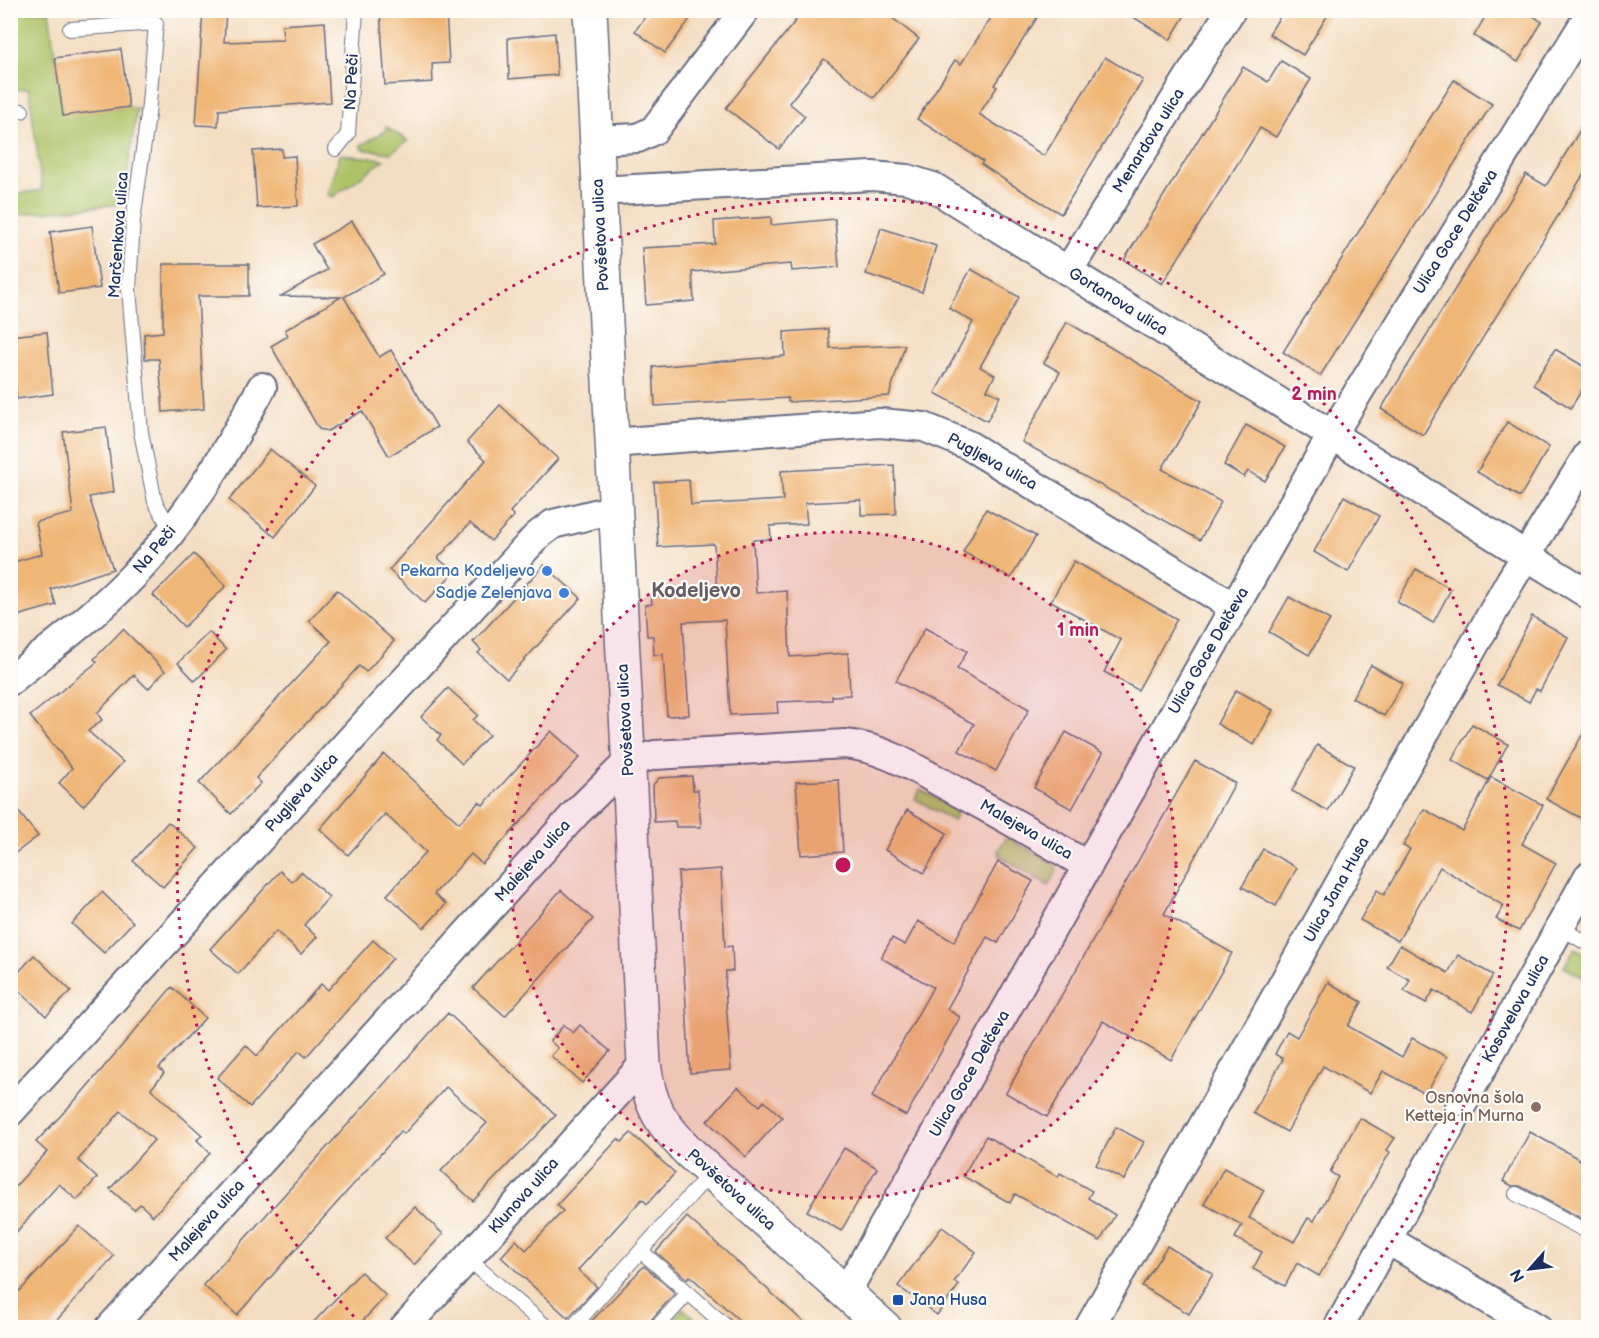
<svg xmlns="http://www.w3.org/2000/svg" width="1599" height="1338" font-family="'Balsamiq Sans',sans-serif">
<style>
.green{fill:#aec367;stroke:#647962;stroke-width:1.5}
.building{fill:#f0b676}
.lines{fill:none;stroke-linecap:round;stroke-linejoin:round}
.lane-casing{stroke:#676c81;stroke-width:16}
.street-casing{stroke:#676c81;stroke-width:32}
.secondary-casing{stroke:#676c81;stroke-width:36}
.lane{stroke:#fff;stroke-width:14}
.street{stroke:#fff;stroke-width:28}
.secondary{stroke:#fff;stroke-width:33}
.ring{fill:none;stroke:#c2185b;stroke-width:3;stroke-dasharray:3 6}
.shop-dot{fill:#3f7fe0;stroke:#fdfcf7;stroke-width:2}
.education-dot{fill:#8d6e63;stroke:#fdfcf7;stroke-width:2}
.transit-dot{fill:#1a4fb4;stroke:#fdfcf7;stroke-width:2}
.labels{text-anchor:middle;dominant-baseline:central;stroke-width:4.5;stroke-linejoin:round;paint-order:stroke}
.street-label{font-size:16px;fill:#1b2f5e;stroke:#fdfcf7}
.shop-label{font-size:16px;fill:#366cbe;stroke:#fdfcf7;text-anchor:end}
.education-label{font-size:16px;fill:#785e54;stroke:#fdfcf7;text-anchor:end}
.transit-label{font-size:16px;fill:#164399;stroke:#fdfcf7;text-anchor:start}
.quarter-label{font-size:20px;font-weight:bold;fill:#665e66;stroke:#fdfcf7}
.centre{fill:#c2185b;stroke:#fdfcf7;stroke-width:3}
.ring-label{font-size:18px;text-anchor:middle;font-weight:bold;fill:#c2185b;stroke:#fdfcf7;stroke-width:4.5;stroke-linejoin:round;paint-order:stroke}
</style>
<rect width="100%" height="100%" fill="#fdfcf7"/>
<filter id="ink" filterUnits="userSpaceOnUse"><feTurbulence type="fractalNoise" baseFrequency=".0167" numOctaves="2"/><feDisplacementMap in="SourceGraphic" scale="12" xChannelSelector="R" yChannelSelector="G"/><feConvolveMatrix kernelMatrix="1 2 1 2 8 2 1 2 1" color-interpolation-filters="sRGB"/></filter>
<filter id="wash" filterUnits="userSpaceOnUse"><feTurbulence type="fractalNoise" baseFrequency=".008" numOctaves="4" result="noise"/><feDisplacementMap in="SourceGraphic" scale="24" xChannelSelector="R" yChannelSelector="G"/><feGaussianBlur stdDeviation="1.35" result="paint"/><feColorMatrix in="noise" values="0 0 0 0 0 0 0 0 0 0 0 0 0 0 0 0 0 1.4 0 .05"/><feComposite in="paint" operator="in"/></filter>
<g filter="url(#wash)">
<rect width="100%" height="100%" fill="#f4dec3"/>
<g class="green">
<path d="M11 11H49L63 115 129 107 137 109 123 204 11 215 10 195 42 190 29 89 11 90Z"/>
<path d="M386 127 408 141 390 153 362 149 360 146 385 131Z"/>
<path d="M344 154C355 159 372 155 384 160L333 197 328 195 340 155Z"/>
<path d="M920 789 958 811 953 821 915 799Z"/>
<path d="M1009 838 1054 864 1057 870 1049 886 1001 857 998 851 1005 839Z"/>
<path d="M1575 948 1588 955V980L1564 967Z"/>
<path d="M683 1308 703 1327 666 1328Z"/>
</g>
<g id="blocks">
<g class="building">
<path d="M203 10H226L224 42 283 40 282 25 325 22 330 102 219 110 218 126 196 125Z"/>
<path d="M380 10H446L449 63 432 64 433 82 385 85Z"/>
<path d="M650 10H679L690 19 665 53 635 31Z"/>
<path d="M804 10H882L919 39 874 98 824 59 789 103 805 116 779 149 726 108Z"/>
<path d="M996 10H1042L994 85 997 87 979 114 1044 156 1105 57 1143 80 1061 214 1011 184 981 164 983 161 917 119 955 60 961 64Z"/>
<path d="M1122 10H1188L1170 40Z"/>
<path d="M1284 10H1331L1303 55 1269 34Z"/>
<path d="M1489 10H1524L1542 22 1518 62 1474 36Z"/>
<path d="M555 33 557 75 509 79 508 38Z"/>
<path d="M121 49 129 107 63 116 55 58Z"/>
<path d="M1281 61 1311 79 1276 137 1260 128 1162 284 1124 260 1243 67 1268 82Z"/>
<path d="M1454 80 1492 104 1320 376 1283 352Z"/>
<path d="M1588 117V167L1423 435 1381 409 1526 174 1546 186Z"/>
<path d="M282 149V157L295 156 298 206 257 208 253 151Z"/>
<path d="M771 217V225L835 219 839 267 792 271 791 264 692 272 694 301 646 305 642 248 715 244 714 221Z"/>
<path d="M352 221 384 274 344 297 379 357 391 350 437 427 389 456 362 411 328 431 319 429 271 346 288 336 285 330 341 297 281 296 327 270 312 244Z"/>
<path d="M92 226 100 288 59 293 50 232Z"/>
<path d="M881 228 936 246 922 292 866 274Z"/>
<path d="M163 264H249V296H198L204 409 163 412 159 359H145L144 334 163 332Z"/>
<path d="M971 269 1019 297 980 367 995 375 987 390 1000 396 987 421 935 393 973 322 949 308Z"/>
<path d="M1067 322 1202 401 1162 469 1221 502 1200 540 1022 442 1060 372 1044 363Z"/>
<path d="M828 329 830 348 905 345 889 396 788 402V398L655 406 653 367 785 356 784 332Z"/>
<path d="M47 332 53 394 17 399 10 336Z"/>
<path d="M1555 349 1588 369V379L1571 408 1533 385Z"/>
<path d="M500 405 558 459 510 512 514 516 491 541 470 523 438 558 454 572 425 603 389 570 486 460 467 442Z"/>
<path d="M1507 422 1549 447 1520 497 1477 472Z"/>
<path d="M1246 425 1285 447 1265 481 1248 471 1244 477 1224 465Z"/>
<path d="M106 427 114 492 89 497 113 569 51 589 56 605 10 618V563L42 554 36 522 73 513 63 432Z"/>
<path d="M270 449 315 486 275 537 229 500Z"/>
<path d="M894 465 896 514 861 515V500L805 503 807 524 770 526 771 539 753 540 756 593 787 591 790 657 848 653 850 695 832 696V700L777 702 778 713 730 715 725 620 683 622 689 715 667 716 663 654 654 655 653 636H647L645 605 652 604 651 596 717 592 714 544 658 547 654 482 689 480 691 505 783 500 781 471Z"/>
<path d="M1344 496 1379 516 1348 572 1314 552Z"/>
<path d="M986 509 1036 536 1011 578 963 552Z"/>
<path d="M194 554 226 586 184 627 153 595Z"/>
<path d="M1074 561 1177 619 1138 690 1104 672 1121 640 1051 601Z"/>
<path d="M544 565 581 598 507 679 478 653 481 650 473 642Z"/>
<path d="M1416 569 1451 589 1433 623 1397 602Z"/>
<path d="M337 590 394 641 366 672 359 666 256 778 261 783 231 814 199 783 331 641 309 621Z"/>
<path d="M1289 597 1330 620 1309 655 1269 632Z"/>
<path d="M1532 616 1568 637 1540 691 1536 689 1529 702 1497 685Z"/>
<path d="M925 628 967 651 957 669 1029 709 996 771 959 751 974 724 896 681Z"/>
<path d="M123 629 165 671 148 689 134 675 97 713 102 720 88 731 123 762 83 806 59 783 72 768 30 716 97 662 94 659Z"/>
<path d="M209 632 226 650 195 681 178 663Z"/>
<path d="M1371 665 1403 683 1384 716 1352 698Z"/>
<path d="M448 688 478 715 473 720 489 735 462 764 437 740 441 735 421 717Z"/>
<path d="M1236 690 1273 710 1254 745 1217 724Z"/>
<path d="M1472 724 1508 744 1488 780 1452 760Z"/>
<path d="M1588 725V822L1546 799Z"/>
<path d="M551 731 580 757 482 864 471 854 434 894 446 904 424 928 387 895 426 852 385 814 348 855 320 829 384 754 459 823 479 802 483 805Z"/>
<path d="M1066 732 1103 753 1072 809 1034 788Z"/>
<path d="M1317 745 1354 766 1328 811 1292 791Z"/>
<path d="M1195 761 1235 783 1164 914 1232 953 1171 1060 1103 1021 1047 1117 1006 1093Z"/>
<path d="M692 776 693 790H698L701 827H676L675 821 654 822 653 785 659 778Z"/>
<path d="M1491 777 1543 805 1522 844 1556 863 1519 931 1496 919 1504 906 1440 867 1398 941 1360 920 1377 890 1384 895 1410 849 1403 846 1424 809 1462 831Z"/>
<path d="M839 780 843 852 801 855 796 782Z"/>
<path d="M10 801 38 836 10 857Z"/>
<path d="M907 810 947 833 924 873 885 850Z"/>
<path d="M168 822 198 848 163 887 133 861Z"/>
<path d="M1263 849 1297 868 1276 906 1242 887Z"/>
<path d="M998 862 1033 881 998 943 987 937 947 1009 960 1017 906 1116 872 1097 933 987 881 958 892 938 905 945 918 921 954 942Z"/>
<path d="M721 869 725 947 732 946 733 971H726L725 988 731 1070 690 1073 678 872Z"/>
<path d="M280 871 292 882 301 872 329 897 304 925 317 937 301 954 276 931 238 974 210 949Z"/>
<path d="M561 890 593 919 505 1016 473 988Z"/>
<path d="M102 892 133 922 104 953 72 924Z"/>
<path d="M373 940 393 958 306 1057 299 1051 250 1107 217 1078 246 1045 257 1056 321 984 328 990Z"/>
<path d="M1400 945 1448 973 1458 955 1493 975 1472 1012 1434 990 1426 1003 1404 991 1410 980 1387 967Z"/>
<path d="M34 955 71 991 46 1016 10 982Z"/>
<path d="M1328 982 1362 1002 1348 1026 1402 1057 1412 1038 1447 1057 1426 1094 1383 1071 1370 1093 1323 1066 1287 1132 1253 1113 1283 1059 1275 1054 1287 1031 1297 1037Z"/>
<path d="M172 987 205 1018 159 1068 164 1073 151 1089 202 1135 197 1140 210 1153 153 1216 140 1204 134 1210 110 1189 154 1140 121 1111 78 1160 97 1178 77 1200 59 1184 10 1239V1192L47 1152 36 1142 80 1095Z"/>
<path d="M448 1013 556 1115 473 1201 441 1171 487 1123 446 1087 404 1134 401 1131 237 1315 203 1285Z"/>
<path d="M564 1025 573 1033 580 1025 610 1051 582 1083 551 1056 558 1048 550 1041Z"/>
<path d="M738 1087 760 1106 764 1101 782 1117 746 1157 707 1121Z"/>
<path d="M1360 1118 1395 1138 1387 1150 1390 1152 1319 1276 1297 1263 1285 1286 1253 1269 1262 1252 1235 1238 1242 1225 1204 1204 1224 1168 1264 1190 1249 1218 1294 1242 1308 1218 1314 1221 1338 1177 1330 1172Z"/>
<path d="M1116 1127 1144 1142 1124 1180 1096 1165Z"/>
<path d="M1530 1132 1588 1164V1222L1520 1186H1512L1503 1181Z"/>
<path d="M631 1133 675 1173 647 1204 642 1199 578 1270 597 1287 568 1318 501 1257 516 1240 526 1250 563 1211 557 1205 618 1139 622 1142Z"/>
<path d="M986 1136 1058 1177 1060 1173 1092 1191 1088 1198 1115 1215 1100 1241 1015 1194 1010 1203 963 1176Z"/>
<path d="M844 1148 877 1168 841 1231 807 1211Z"/>
<path d="M415 1207 443 1234 414 1265 385 1238Z"/>
<path d="M687 1217 743 1267 810 1328H748L690 1276 687 1279 656 1252Z"/>
<path d="M79 1226 114 1256 50 1328H10V1282L20 1291Z"/>
<path d="M942 1227 976 1252 954 1282 959 1285 937 1315 898 1286Z"/>
<path d="M1167 1246 1213 1274 1189 1314 1142 1286Z"/>
<path d="M644 1266 675 1293 644 1328H585Z"/>
<path d="M361 1272 386 1296 356 1328H308Z"/>
</g>
</g>
</g>
<g filter="url(#ink)">
<use href="#blocks" fill-opacity="0" stroke="#676c81" stroke-width="1.5"/>
<g class="lines">
<defs>
<g id="lane">
<path d="M70 29 156 23 148 115 133 220 129 289 141 432 155 502 172 531"/>
<path d="M10 112 22 111"/>
<path d="M336 149 348 134 356 10"/>
<path d="M1561 928 1588 944"/>
<path d="M1516 1194 1588 1232"/>
<path d="M641 1251 728 1328"/>
<path d="M467 1258 548 1328"/>
<path d="M572 1328 712 1171"/>
<path d="M656 1328 688 1293"/>
</g>
<g id="street">
<path d="M596 140 638 138 654 130 745 10"/>
<path d="M598 191 872 176 907 179 933 187 1588 594"/>
<path d="M1068 271 1231 10"/>
<path d="M611 443 880 423 924 427 968 445 1234 607"/>
<path d="M10 681C51 647 96 615 133 576 187 520 225 455 262 387"/>
<path d="M10 1112 537 536 553 524 615 509"/>
<path d="M1388 1240 1537 1328"/>
<path d="M845 1294 1332 435 1588 17"/>
<path d="M110 1328 576 813 628 762 655 755 845 744C885 748 916 769 951 788 997 813 1043 839 1088 866"/>
<path d="M404 1328 644 1064"/>
<path d="M1089 1328 1511 580 1588 455"/>
<path d="M1338 1328 1588 877"/>
</g>
<path id="secondary" d="M590 10 644 1064C650 1107 659 1121 689 1152L885 1328"/>
</defs>
<use href="#lane" class="lane-casing"/>
<use href="#street" class="street-casing"/>
<use href="#secondary" class="secondary-casing"/>
<use href="#lane" class="lane"/>
<use href="#street" class="street"/>
<use href="#secondary" class="secondary"/>
</g>
</g>
<circle cx="843" cy="865" r="333" fill="#c2185b" fill-opacity=".12"/>
<g class="ring">
<circle cx="843" cy="865" r="333"/>
<path d="M360 1323A666 666 0 1 1 1326 1323"/>
</g>
<g class="shop-dot">
<circle cx="547" cy="571" r="6"/>
<circle cx="564" cy="593" r="6"/>
</g>
<circle class="education-dot" cx="1536" cy="1107" r="6"/>
<rect class="transit-dot" x="892" y="1294" width="12" height="12" rx="3"/>
<g class="labels">
<g class="street-label">
<text transform="translate(352 82) rotate(-87)">Na Peči</text>
<text transform="translate(1149 141) rotate(-58)">Menardova ulica</text>
<text transform="translate(1456 232) rotate(-58)">Ulica Goce Delčeva</text>
<text transform="translate(119 235) rotate(-86)">Marčenkova ulica</text>
<text transform="translate(601 235) rotate(-93)">Povšetova ulica</text>
<text transform="translate(1118 302) rotate(32)">Gortanova ulica</text>
<text transform="translate(992 462) rotate(29)">Pugljeva ulica</text>
<text transform="translate(155 550) rotate(-50)">Na Peči</text>
<text transform="translate(1209 651) rotate(-60)">Ulica Goce Delčeva</text>
<text transform="translate(626 720) rotate(-93)">Povšetova ulica</text>
<text transform="translate(302 793) rotate(-48)">Pugljeva ulica</text>
<text transform="translate(1026 830) rotate(30)">Malejeva ulica</text>
<text transform="translate(533 861) rotate(-48)">Malejeva ulica</text>
<text transform="translate(1337 890) rotate(-61)">Ulica Jana Husa</text>
<text transform="translate(1516 1009) rotate(-61)">Kosovelova ulica</text>
<text transform="translate(970 1074) rotate(-60)">Ulica Goce Delčeva</text>
<text transform="translate(731 1190) rotate(42)">Povšetova ulica</text>
<text transform="translate(524 1196) rotate(-48)">Klunova ulica</text>
<text transform="translate(207 1221) rotate(-48)">Malejeva ulica</text>
</g>
<g class="shop-label">
<text x="535" y="571">Pekarna Kodeljevo</text>
<text x="552" y="593">Sadje Zelenjava</text>
</g>
<g class="education-label">
<text x="1524" y="1098">Osnovna šola<tspan x="1524" dy="18">Ketteja in Murna</tspan></text>
</g>
<g class="transit-label">
<text x="910" y="1300">Jana Husa</text>
</g>
<g class="quarter-label">
<text x="696" y="591">Kodeljevo</text>
</g>
</g>
<circle cx="843" cy="865" r="9" class="centre"/>
<g class="ring-label">
<text x="1314" y="400">2 min</text>
<text x="1078" y="636">1 min</text>
</g>
<rect width="1599" height="1338" fill="none" stroke="#fdfcf7" stroke-width="36"/>
<g transform="translate(1530 1269) rotate(242)" stroke="#fdfcf7" stroke-width="4.5" paint-order="stroke">
<path d="M0-4.5L10 22L0 15L-10 22Z" fill="#1b2f5e"/>
<text y="-9" font-size="16" font-weight="bold" text-anchor="middle" fill="#1b2f5e">N</text>
</g>
</svg>
